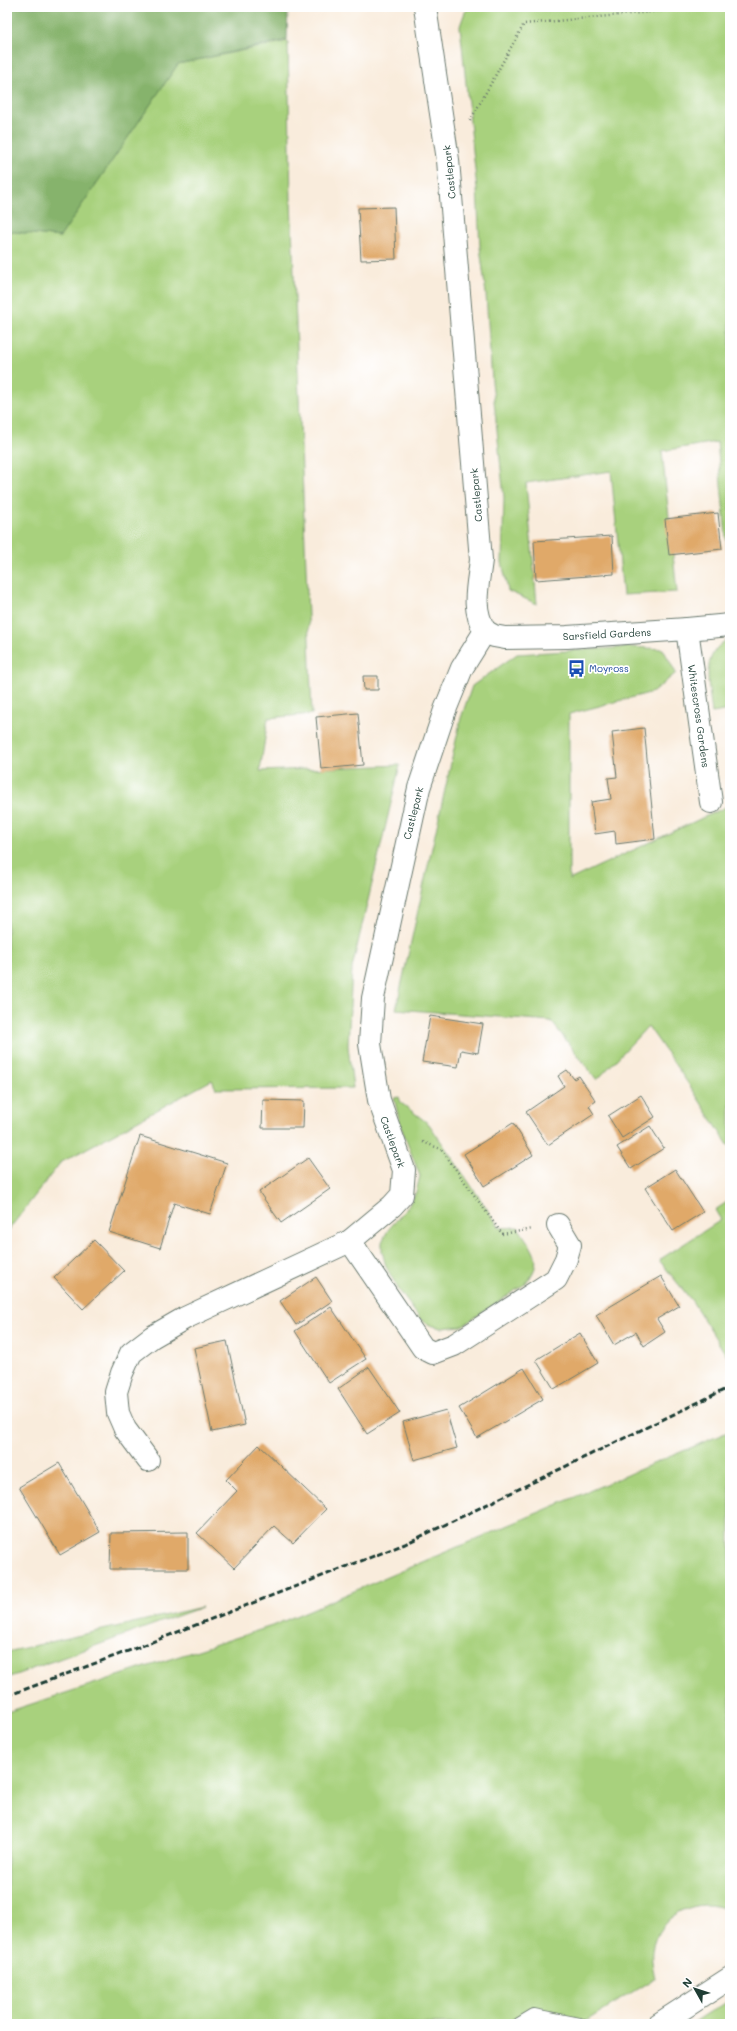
<svg xmlns="http://www.w3.org/2000/svg" width="737" height="2031" font-family="Mali,sans-serif">
<style>
.green{fill:#a8d17d;stroke:#648758}
.forest{fill:#86b36c;stroke:#527850}
.building{fill:#e0a969}
.lines{fill:none;stroke-linecap:round;stroke-linejoin:round}
.service-casing{stroke:#6b7a6f;stroke-width:14}
.minor-casing{stroke:#6b7a6f;stroke-width:24}
.tertiary-casing{stroke:#6b7a6f;stroke-width:24}
.path{stroke:#6b7a6f;stroke-width:2.5;stroke-dasharray:1 3;stroke-linecap:butt}
.service{stroke:#fff;stroke-width:12}
.minor{stroke:#fff;stroke-width:22}
.tertiary{stroke:#fff;stroke-width:22}
.rail{stroke:#1f3d34;stroke-width:3;stroke-dasharray:6 3;stroke-linecap:butt}
.labels{text-anchor:middle;dominant-baseline:central;stroke-width:3.5;stroke-linejoin:round;paint-order:stroke}
.street-label{font-size:10px;fill:#1f3d34;stroke:#fff}
.transit-label{font-size:10px;fill:#164399;stroke:#fff;text-anchor:start}
</style>
<rect width="100%" height="100%" fill="#fff"/>
<filter id="ink" filterUnits="userSpaceOnUse"><feTurbulence type="fractalNoise" baseFrequency=".025" numOctaves="2"/><feDisplacementMap in="SourceGraphic" scale="8" xChannelSelector="R" yChannelSelector="G"/><feConvolveMatrix kernelMatrix="1 2 1 2 8 2 1 2 1" color-interpolation-filters="sRGB"/></filter>
<filter id="wash" filterUnits="userSpaceOnUse"><feTurbulence type="fractalNoise" baseFrequency=".012" numOctaves="4" result="noise"/><feDisplacementMap in="SourceGraphic" scale="16" xChannelSelector="R" yChannelSelector="G"/><feGaussianBlur stdDeviation="0.9" result="paint"/><feColorMatrix in="noise" values="0 0 0 0 0 0 0 0 0 0 0 0 0 0 0 0 0 1.4 0 .05"/><feComposite in="paint" operator="in"/></filter>
<g filter="url(#wash)">
<rect width="100%" height="100%" fill="#f9ecdc"/>
<g class="green">
<path d="M470 7H730V578L717 442 662 451 677 592 623 595 611 471 526 483 537 604 508 591 502 562 504 498 492 381 486 294 480 247 477 189 460 26 465 12Z"/>
<path d="M288 41 291 201 312 714 268 718 260 771 400 765 352 968 348 1046 353 1088 216 1089 212 1080 60 1163 7 1232V231L60 237 178 64Z"/>
<path d="M730 638V710L712 713C709 684 699 654 730 638Z"/>
<path d="M630 647 663 649 676 673 653 692 569 714V880L730 805V1148L692 1089 648 1026 597 1080 551 1021 396 1009 461 718 472 686 517 654Z"/>
<path d="M399 1097 401 1103 429 1124 500 1228 518 1227C532 1250 546 1260 525 1284L462 1326 451 1327 441 1328 430 1325 420 1319 399 1290 386 1267 382 1251V1242L388 1230 407 1208 416 1192 420 1176 401 1127 394 1098Z"/>
<path d="M730 1200V1361L692 1301 659 1260 721 1220 715 1210Z"/>
<path d="M730 1431V1911C699 1894 657 1915 652 1951 651 1960 653 1969 655 1978L581 2024H7V1712L272 1626Z"/>
<path d="M202 1607 7 1678V1652Z"/>
<path d="M730 1999V2019L723 2024H691Z"/>
</g>
<path class="forest" d="M7 7H288L287 40 178 64 60 237 7 231Z"/>
<g id="blocks">
<g class="building">
<path d="M394 207 396 259 361 260 358 208Z"/>
<path d="M718 513 722 549 669 555 665 519Z"/>
<path d="M612 536 614 574 536 580 534 541Z"/>
<path d="M363 676H378V690H364Z"/>
<path d="M358 713 363 765 321 769 316 717Z"/>
<path d="M644 728 655 839 616 844 615 831 595 834 591 802 611 799 608 778 617 777 612 732Z"/>
<path d="M430 1016 483 1024 478 1053 461 1050 458 1067 422 1062Z"/>
<path d="M567 1070 574 1079 579 1076 596 1101 589 1106 594 1114 548 1145 526 1112 564 1086 558 1076Z"/>
<path d="M641 1095 655 1117 622 1138 608 1116Z"/>
<path d="M263 1100 304 1101 303 1128H262Z"/>
<path d="M513 1123 533 1155 484 1186 464 1154Z"/>
<path d="M650 1126 664 1148 631 1169 617 1147Z"/>
<path d="M140 1136 227 1163 210 1214 174 1203 160 1248 109 1232Z"/>
<path d="M308 1158 330 1189 281 1223 259 1192Z"/>
<path d="M675 1169 703 1212 673 1231 645 1188Z"/>
<path d="M94 1240 124 1271 83 1309 54 1278Z"/>
<path d="M661 1276 679 1306 657 1319 665 1332 644 1346 636 1332 614 1345 596 1315Z"/>
<path d="M316 1277 332 1301 296 1325 280 1301Z"/>
<path d="M331 1307 366 1359 329 1383 295 1331Z"/>
<path d="M580 1333 598 1363 554 1389 536 1360Z"/>
<path d="M227 1341 245 1425 212 1432 194 1348Z"/>
<path d="M369 1367 400 1413 367 1434 338 1389Z"/>
<path d="M524 1368 543 1399 477 1438 459 1408Z"/>
<path d="M446 1410 457 1448 414 1460 403 1422Z"/>
<path d="M259 1445 326 1509 293 1543 274 1526 234 1568 197 1533 237 1491 226 1480Z"/>
<path d="M59 1463 100 1532 60 1555 19 1487Z"/>
<path d="M188 1532V1569H110L111 1533Z"/>
</g>
</g>
</g>
<g filter="url(#ink)">
<use href="#blocks" fill-opacity="0" stroke="#6b7a6f" stroke-width="1"/>
<g class="lines">
<defs>
<path id="service" d="M519 2024 534 2015 580 2024"/>
<g id="minor">
<path d="M425 7 448 160 481 560C478 586 471 608 485 631"/>
<path d="M687 629 711 802"/>
<path d="M485 631 494 636 505 638 567 637 687 629 730 625"/>
<path d="M350 1241 423 1348 433 1353 454 1345 556 1279 566 1259 570 1245 558 1225"/>
<path d="M148 1460 125 1429 118 1413 116 1392 122 1373 131 1353 152 1337 185 1318 350 1241 392 1206 402 1195 404 1170 379 1100 370 1044 373 998 419 788 445 710 462 668 485 631"/>
</g>
<path id="tertiary" d="M659 2024 730 1978"/>
</defs>
<use href="#service" class="service-casing"/>
<use href="#minor" class="minor-casing"/>
<use href="#tertiary" class="tertiary-casing"/>
<g class="path">
<path d="M470 121 524 24 705 7"/>
<path d="M423 1142 441 1149 502 1234 533 1229"/>
</g>
<use href="#service" class="service"/>
<use href="#minor" class="minor"/>
<use href="#tertiary" class="tertiary"/>
<path class="rail" d="M7 1696 139 1647 405 1544 730 1387"/>
</g>
</g>
<defs>
<symbol id="bus-bare" viewBox="-9 -9 18 18"><path d="M-5-6H5V4H4V6H2V4H-2V6H-4V4H-5ZM-3.5-4V0h7V-4ZM-3.5 1.2v1.5H-2V1.2ZM2 1.2v1.5H3.5V1.2Z" fill="#1a4fb4" stroke="#fff" stroke-width="2.5" paint-order="stroke"/></symbol>
</defs>
<g fill-rule="evenodd">
<use href="#bus-bare" x="564" y="656" width="25" height="25"/>
</g>
<g class="labels">
<g class="street-label">
<text transform="translate(449 172) rotate(-96)">Castlepark</text>
<text transform="translate(476 495) rotate(-95)">Castlepark</text>
<text transform="translate(607 634) rotate(-3)">Sarsfield Gardens</text>
<text transform="translate(699 716) rotate(82)">Whitescross Gardens</text>
<text transform="translate(413 813) rotate(-76)">Castlepark</text>
<text transform="translate(393 1142) rotate(70)">Castlepark</text>
</g>
<g class="transit-label">
<text x="589" y="668">Moyross</text>
</g>
</g>
<rect width="737" height="2031" fill="none" stroke="#fff" stroke-width="24"/>
<g transform="translate(695 1989) rotate(309)" stroke="#ffffff" stroke-width="3" paint-order="stroke">
<path d="M0-3L7 15L0 10L-7 15Z" fill="#1f3d34"/>
<text y="-6" font-size="11" font-weight="bold" text-anchor="middle" fill="#1f3d34">N</text>
</g>
</svg>
